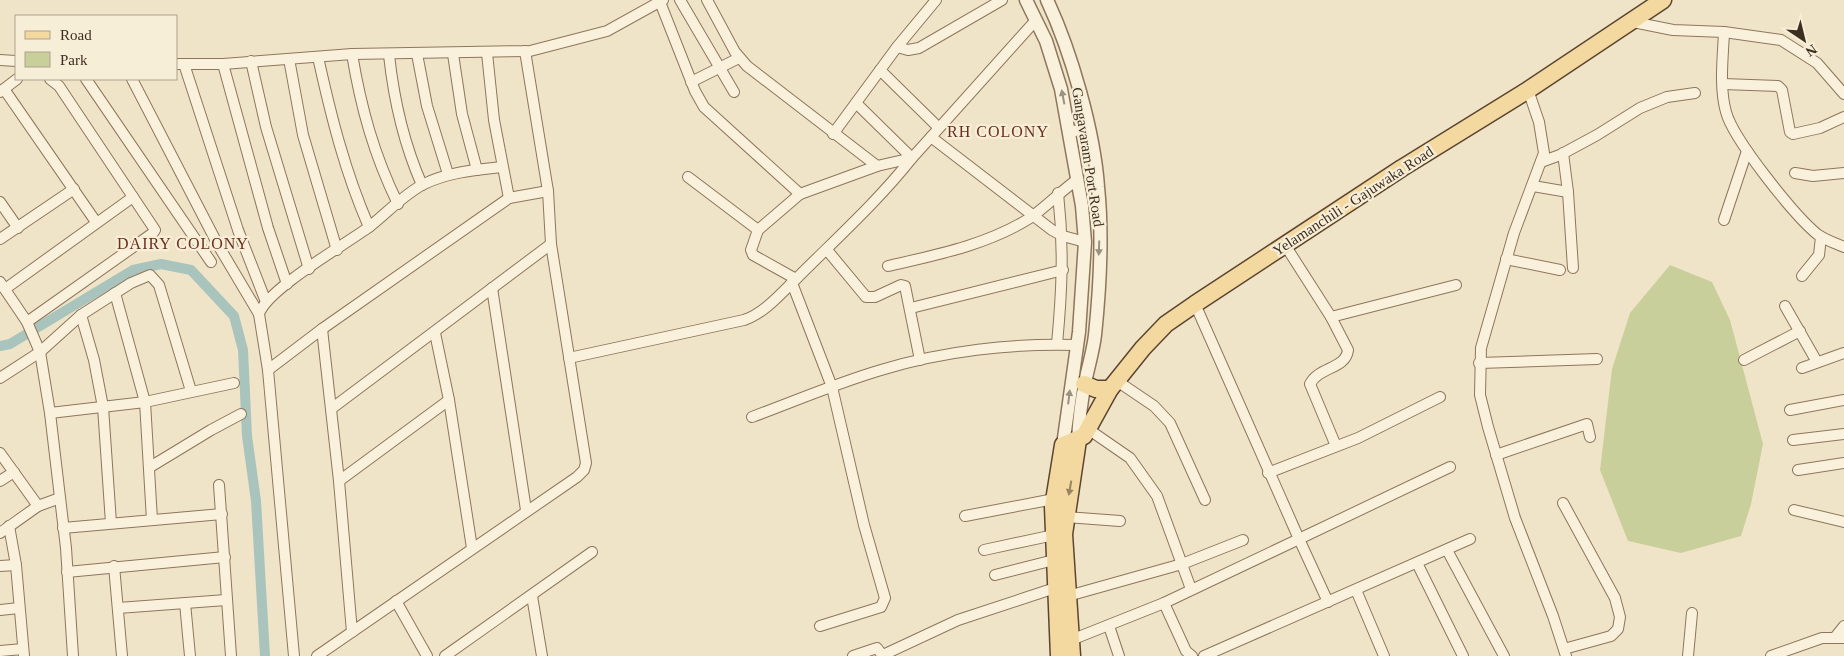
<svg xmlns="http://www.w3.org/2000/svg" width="1844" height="656" font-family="Georgia,serif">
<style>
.green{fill:#c9cf9b}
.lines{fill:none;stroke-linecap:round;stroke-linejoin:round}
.canal{stroke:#a9c4bc;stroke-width:10}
.minor-casing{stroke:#8d765c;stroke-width:12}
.tertiary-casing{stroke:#8d765c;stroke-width:15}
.primary-casing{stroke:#5b4430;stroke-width:19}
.minor{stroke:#faf1dc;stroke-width:10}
.tertiary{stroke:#faf1dc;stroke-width:12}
.primary{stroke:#f3d9a0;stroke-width:16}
.oneway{fill:#9c907e}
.oneway2{fill:#988460}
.labels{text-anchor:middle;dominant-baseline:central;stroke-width:4.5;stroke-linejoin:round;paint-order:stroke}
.street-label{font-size:15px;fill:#3d2e20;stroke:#f7eed8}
.neighbourhood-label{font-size:16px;letter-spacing:1px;fill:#6b2e1e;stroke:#f7eed8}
</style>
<rect width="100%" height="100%" fill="#f0e4c8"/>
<path class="green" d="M1670 265 1712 282 1730 320 1763 444 1751 504 1741 536 1681 553 1628 541 1600 470 1612 369 1630 313Z"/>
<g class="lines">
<path class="canal" d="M0 346 10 344 133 270 161 264 191 270 234 316 243 350 247 436 256 501 265 656"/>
<defs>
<g id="minor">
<path d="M680 0 734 92"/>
<path d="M707 0 735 52 747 66 877 166"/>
<path d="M660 2 695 91 704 107 800 194 877 166 912 158 931 137 1052 230 1063 236 1085 242"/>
<path d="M1633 22 1673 30 1724 32 1781 40 1817 63 1844 94"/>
<path d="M1724 32C1723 57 1719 87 1726 112 1733 139 1794 215 1817 234 1825 240 1835 243 1844 247"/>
<path d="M897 47 908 50 919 48 1002 0"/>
<path d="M487 53 494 120 509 198"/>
<path d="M352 54C361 108 374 155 398 204"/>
<path d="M417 54 427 106 448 174"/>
<path d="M453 54 462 114 477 170"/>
<path d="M389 55C394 101 403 142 422 185"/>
<path d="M318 57C331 116 345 172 369 227"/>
<path d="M289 59 303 135 337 250"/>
<path d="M0 60 16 61"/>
<path d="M251 61 266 127 309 269"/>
<path d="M176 64H223L352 54 530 51 607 31 663 0"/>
<path d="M184 64 238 230 266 302"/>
<path d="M223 64 268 228 287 284"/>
<path d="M880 70 938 127"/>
<path d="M86 79 211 262"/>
<path d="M132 79 218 245 259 314"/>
<path d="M691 82 739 58"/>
<path d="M1723 84 1778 86 1782 90 1790 132 1793 134 1820 128 1844 117"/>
<path d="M4 89 96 222"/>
<path d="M1528 90 1539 122 1544 153 1514 233 1481 348 1480 395 1488 427 1515 518 1553 616 1566 656"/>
<path d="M0 92 17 79"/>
<path d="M1070 132 1088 128"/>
<path d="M833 134 897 47 936 0"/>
<path d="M931 137 1036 20"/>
<path d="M1563 153 1568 192 1573 268"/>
<path d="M1541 162 1560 155 1597 135 1640 108 1667 97 1695 93"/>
<path d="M1795 173 1813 176 1844 173"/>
<path d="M688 177 758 230 751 250 753 255 796 279"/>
<path d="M1533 186 1568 192"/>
<path d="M0 202 18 228"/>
<path d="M1724 220 1747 151"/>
<path d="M758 230 800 194"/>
<path d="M0 239 74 189"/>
<path d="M1285 245 1331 317 1348 350C1346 369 1318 367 1310 384L1336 446"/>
<path d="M827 250 866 297H875L901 285 905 286 920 360"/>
<path d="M1506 259 1560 270"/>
<path d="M888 266C936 255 987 245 1030 218 1047 206 1061 191 1078 179"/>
<path d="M1802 276 1819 255 1821 237"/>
<path d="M0 282 27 322 40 352 50 413 66 548 73 656"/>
<path d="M792 283 832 387 864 525 885 598 881 607 820 626"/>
<path d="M492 288 526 510"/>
<path d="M5 289 133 197"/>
<path d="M115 293 145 402 152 520"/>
<path d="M1785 306 1817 362"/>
<path d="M911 308 1063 270"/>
<path d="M81 315 94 360 103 407 111 523"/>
<path d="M1331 317 1456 285"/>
<path d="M27 322 153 233 155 230 59 86 50 79"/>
<path d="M322 329 339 481 352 632"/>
<path d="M435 333 449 400 472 548"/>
<path d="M1057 344C1062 291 1064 247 1058 193"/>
<path d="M569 358 744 320C765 313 782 292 798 277 837 238 878 201 912 158L856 103"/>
<path d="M1744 360 1800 331"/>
<path d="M1479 363 1597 359"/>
<path d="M1802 368 1844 353"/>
<path d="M268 370 322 329 509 198 548 191"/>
<path d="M0 378 40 352 81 315 131 283 150 275 159 285 191 391"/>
<path d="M1117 381 1154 406 1170 423 1205 500"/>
<path d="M331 409 551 244"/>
<path d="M1790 410 1844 400"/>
<path d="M50 413 145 402 234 383"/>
<path d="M752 417C795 401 837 383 881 370 943 351 1013 343 1077 345"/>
<path d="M1088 429 1130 458 1157 496 1191 589"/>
<path d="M1793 440 1844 434"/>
<path d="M0 453 38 506"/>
<path d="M1496 455 1587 424 1590 437"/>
<path d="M150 467 211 430 241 414"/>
<path d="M1798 470 1844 463"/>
<path d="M1268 473 1358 438 1440 397"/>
<path d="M0 481 14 472"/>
<path d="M339 481 449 400"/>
<path d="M219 485 231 656"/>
<path d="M1563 503 1615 598 1620 617 1618 629 1611 636 1564 649"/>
<path d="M1794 510 1844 522"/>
<path d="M965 516 1054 499"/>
<path d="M1066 517 1120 521"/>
<path d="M9 526 16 565 24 656"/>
<path d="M63 528 222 514"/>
<path d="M0 533 38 506 60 498"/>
<path d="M984 550 1054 535"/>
<path d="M1447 550 1504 656"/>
<path d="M1417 563 1463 656"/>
<path d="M0 566 16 565"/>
<path d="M114 566 122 656"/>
<path d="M67 572 225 557"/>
<path d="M995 575 1054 560"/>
<path d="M1356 590 1384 656"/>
<path d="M532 596 542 656"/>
<path d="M1068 596 1182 564 1243 540"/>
<path d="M396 601 427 656"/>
<path d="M1328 602 1299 539 1450 467"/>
<path d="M185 603 190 656"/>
<path d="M1164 603 1186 651 1192 656"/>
<path d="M118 608 226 600"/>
<path d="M0 610 19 608"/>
<path d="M1109 626 1119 656"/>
<path d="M1836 636 1844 626"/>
<path d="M1071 640 1164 603 1299 539 1195 304"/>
<path d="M0 651 23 649"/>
<path d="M883 655 958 620 1055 588"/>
<path d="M294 656 268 370 259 314C267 289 346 244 369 227 387 213 404 194 424 184 449 172 475 170 502 167"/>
<path d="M317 656 577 477 584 470 586 463 551 244 548 191 525 51"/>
<path d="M445 656 592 552"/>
<path d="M853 656 877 648 883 656"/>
<path d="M1204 656 1470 539"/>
<path d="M1688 656 1692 613"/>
<path d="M1771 656 1822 638H1844"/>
</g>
<g id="tertiary">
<path d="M1026 0 1046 41 1061 89 1082 206 1085 242 1079 332 1063 445"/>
<path d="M1047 0C1071 51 1094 131 1098 187 1103 235 1100 287 1095 335 1093 352 1088 367 1085 383 1081 402 1079 421 1078 440"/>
</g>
<g id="primary">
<path d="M1084 384 1096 389H1110"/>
<path d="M1059 656 1053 507 1063 445 1084 436 1110 389 1143 348 1166 324 1195 304 1402 168 1528 90 1663 0"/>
<path d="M1072 656 1064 534 1078 440"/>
</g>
</defs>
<use href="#minor" class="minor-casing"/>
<use href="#tertiary" class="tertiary-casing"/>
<use href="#primary" class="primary-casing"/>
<use href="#minor" class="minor"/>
<use href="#tertiary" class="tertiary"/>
<use href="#primary" class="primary"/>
</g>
<defs><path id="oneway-solid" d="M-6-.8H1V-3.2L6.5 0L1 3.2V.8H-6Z" transform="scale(1.25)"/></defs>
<g class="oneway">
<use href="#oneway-solid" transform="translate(1063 97) rotate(-101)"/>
<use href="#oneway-solid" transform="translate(1099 248) rotate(92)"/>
<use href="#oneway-solid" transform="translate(1069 397) rotate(-83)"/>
</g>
<use class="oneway2" href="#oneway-solid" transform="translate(1070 488) rotate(100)"/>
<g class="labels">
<g class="street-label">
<text transform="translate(1088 157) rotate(81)">Gangavaram Port Road</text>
<text transform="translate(1353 201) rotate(-33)">Yelamanchili - Gajuwaka Road</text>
</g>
<g class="neighbourhood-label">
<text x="998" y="131">RH COLONY</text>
<text x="183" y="243">DAIRY COLONY</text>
</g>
</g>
<rect x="15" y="15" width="162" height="65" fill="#f7eed8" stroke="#ada18e"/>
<rect x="25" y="31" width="25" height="8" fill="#f3d9a0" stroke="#ada18e"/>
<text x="60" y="40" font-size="15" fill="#3d2e20">Road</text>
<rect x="25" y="52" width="25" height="15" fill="#c9cf9b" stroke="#ada18e"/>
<text x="60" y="65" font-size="15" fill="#3d2e20">Park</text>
<g transform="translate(1804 40) rotate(145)" stroke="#f7eed8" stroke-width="4" paint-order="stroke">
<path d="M0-4L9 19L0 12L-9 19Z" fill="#3d2e20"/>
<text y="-8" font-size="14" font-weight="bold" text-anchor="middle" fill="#3d2e20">N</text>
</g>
</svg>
